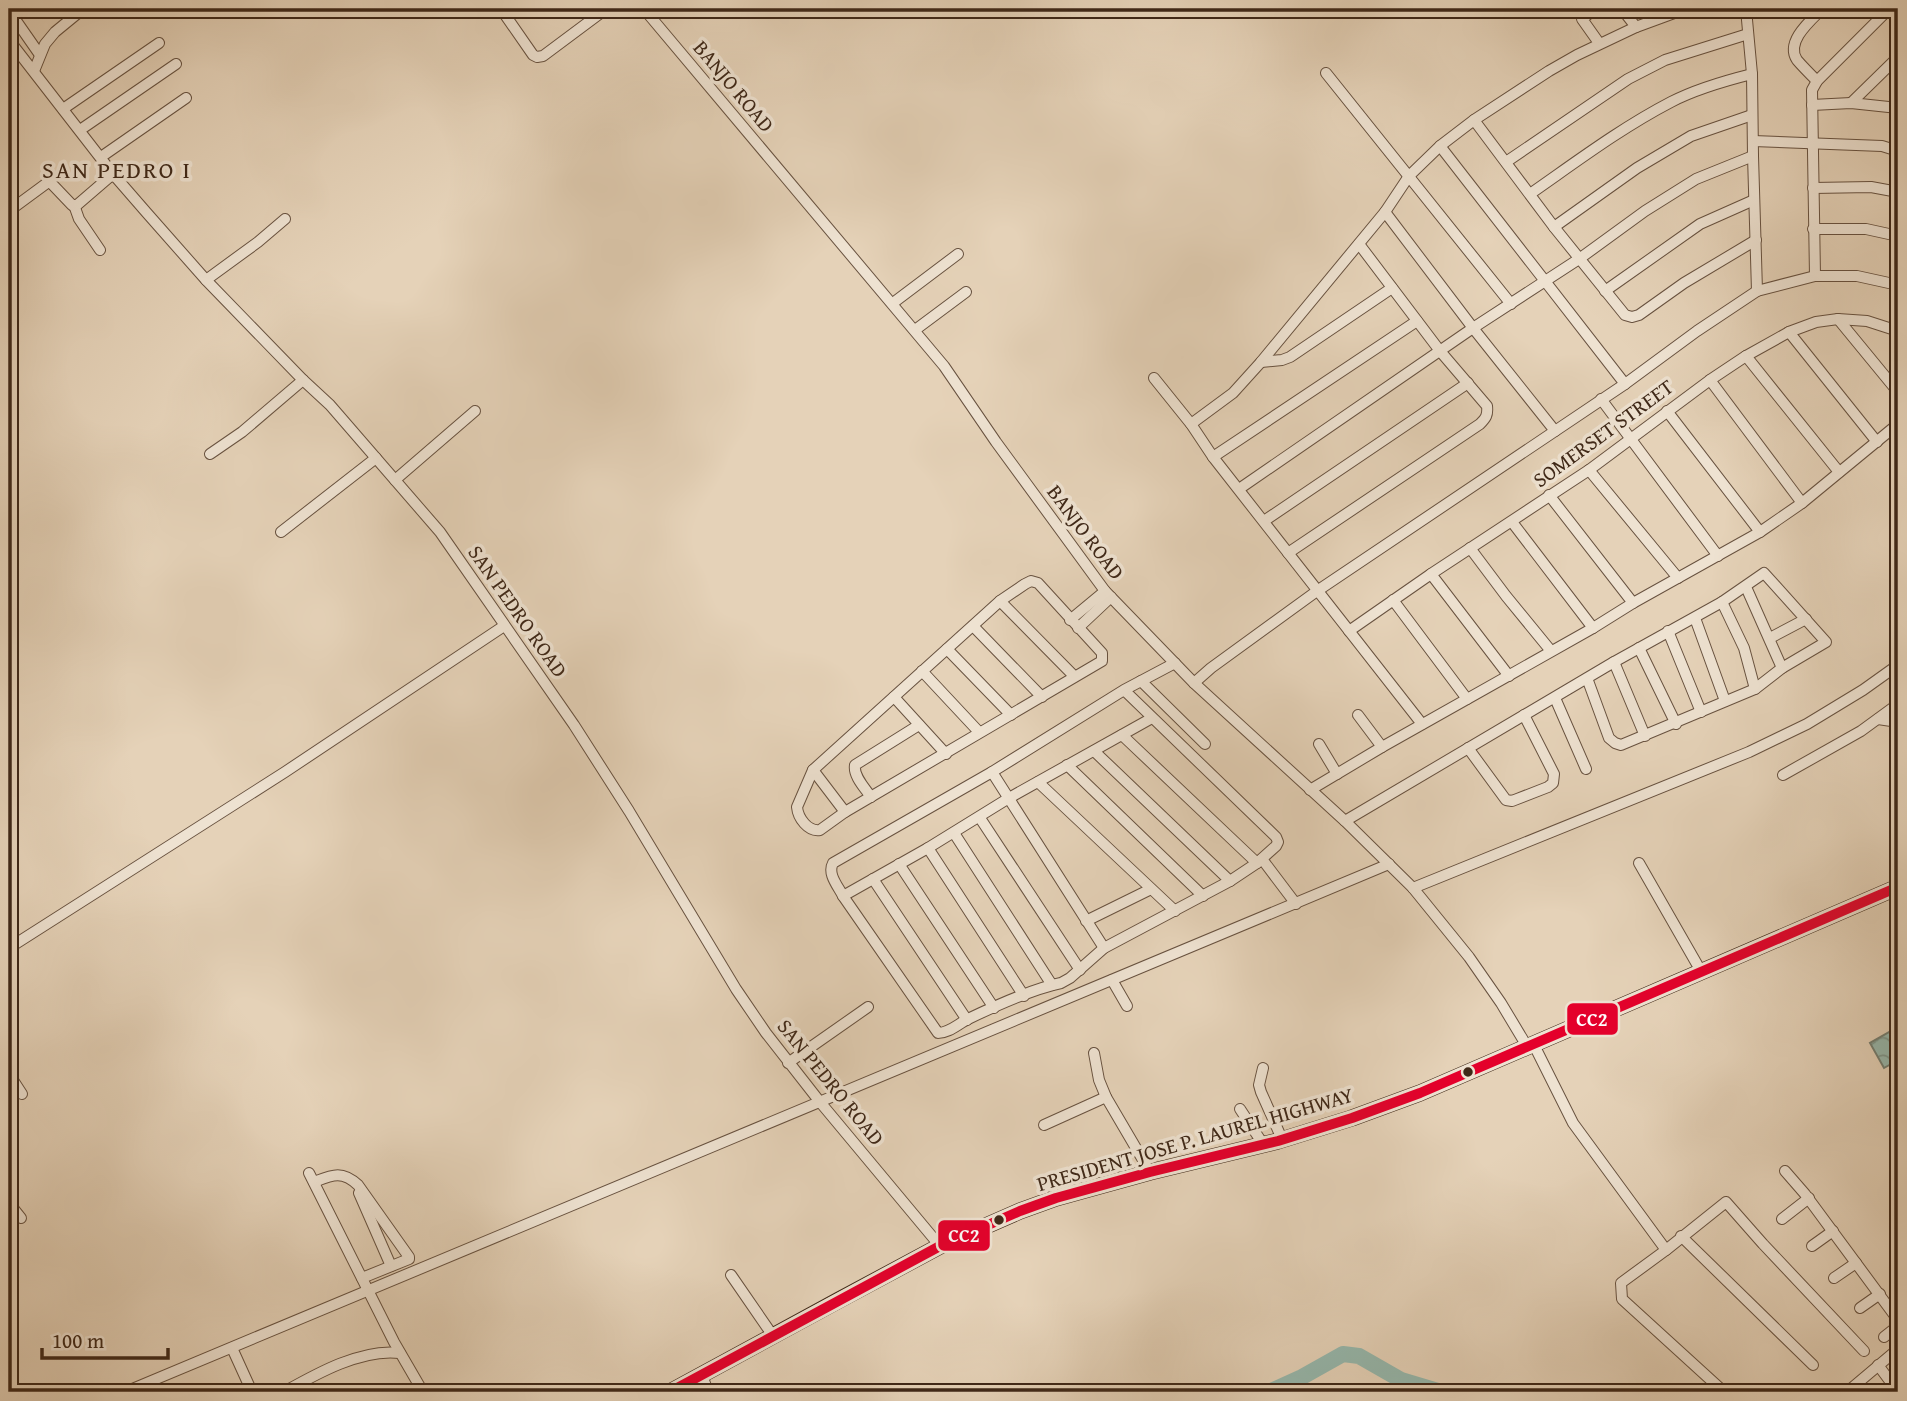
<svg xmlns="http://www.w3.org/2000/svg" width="1907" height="1401" font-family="'Gentium Book Plus',serif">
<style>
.water{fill:url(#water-waves);stroke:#737e71;stroke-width:2}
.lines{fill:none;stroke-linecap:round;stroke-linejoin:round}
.river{stroke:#96b8ad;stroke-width:16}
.minor-casing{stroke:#685240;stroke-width:12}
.highway-casing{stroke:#3f2818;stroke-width:17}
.minor{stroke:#eee2d1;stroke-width:10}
.highway{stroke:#e2b97c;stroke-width:14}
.bus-1-casing{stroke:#eee2d1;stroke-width:16}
.bus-1{stroke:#e4002b;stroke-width:10}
.bus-dot{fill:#3f2818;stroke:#eee2d1;stroke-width:2.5}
.labels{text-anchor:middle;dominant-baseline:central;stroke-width:7;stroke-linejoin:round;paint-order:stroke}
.street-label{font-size:21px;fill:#3f2818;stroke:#eee2d1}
.quarter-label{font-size:24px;letter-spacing:2px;fill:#3f2818;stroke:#eee2d1}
.line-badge{stroke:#eee2d1;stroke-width:2.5}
.badge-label{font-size:19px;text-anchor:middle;font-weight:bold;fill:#fff}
</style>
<defs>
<pattern id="water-waves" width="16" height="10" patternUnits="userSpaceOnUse" patternTransform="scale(1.75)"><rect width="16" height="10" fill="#96b8ad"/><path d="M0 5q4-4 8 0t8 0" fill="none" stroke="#7c968c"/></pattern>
</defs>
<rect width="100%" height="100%" fill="#e5d2b8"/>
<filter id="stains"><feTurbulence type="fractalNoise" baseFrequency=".00286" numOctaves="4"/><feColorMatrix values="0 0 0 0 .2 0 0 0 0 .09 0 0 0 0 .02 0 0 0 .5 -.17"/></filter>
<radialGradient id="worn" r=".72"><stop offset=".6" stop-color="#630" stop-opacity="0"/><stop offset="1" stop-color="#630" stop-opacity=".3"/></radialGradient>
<path class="water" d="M1898 1027V1047L1893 1051 1898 1060 1884 1068 1870 1043Z"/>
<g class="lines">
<path class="river" d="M1269 1392 1302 1377 1343 1354 1359 1356 1401 1380 1441 1392"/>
<defs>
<g id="minor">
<path d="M501 9 533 55 537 57 543 56 606 9"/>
<path d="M644 9 944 366 996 442 1105 591 1194 683 1345 821 1413 888 1469 957 1501 1003 1528 1048"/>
<path d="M1595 9 1582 19 1599 43"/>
<path d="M1622 9 1636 27"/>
<path d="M1746 9 1752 74 1753 156 1757 291"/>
<path d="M17 22 40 55"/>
<path d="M9 40 113 174 146 212 206 280 303 380 330 405 440 532 574 725 629 811 736 989 766 1033 820 1102 940 1246"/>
<path d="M34 71 45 44 55 32 83 9"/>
<path d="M1326 73 1511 304"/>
<path d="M1817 81C1810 74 1803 67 1797 60 1785 42 1810 21 1822 9"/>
<path d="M1851 103 1898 57"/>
<path d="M1812 105 1851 103 1898 108"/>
<path d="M63 109 159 43"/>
<path d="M1474 120 1554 227 1625 315 1632 317 1639 315 1684 283 1756 240"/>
<path d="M80 130 176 64"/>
<path d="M1753 141 1882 146 1898 151"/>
<path d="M1440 146 1625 384"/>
<path d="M101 157 186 98"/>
<path d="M1506 162 1628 79 1665 60 1748 34"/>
<path d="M1813 188 1871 187 1898 192"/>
<path d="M1530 194C1576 162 1621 128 1671 102 1696 89 1724 81 1752 74"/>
<path d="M74 205 79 219 100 250"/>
<path d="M9 211 47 183H51L72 205H77L113 174"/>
<path d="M1385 212 1473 328 1555 431"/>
<path d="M1554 227 1637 168 1691 136 1752 115"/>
<path d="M1813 229H1866L1898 236"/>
<path d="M1815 276 1812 90 1817 81 1889 9"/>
<path d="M206 280 258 242 285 219"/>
<path d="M1605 291 1700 224 1754 200"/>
<path d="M893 303 958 254"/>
<path d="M1838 319 1898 392"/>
<path d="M915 330 966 292"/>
<path d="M1789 332 1877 442"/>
<path d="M1746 356 1839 472"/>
<path d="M1261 362 1282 360 1290 357 1392 288"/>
<path d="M1154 378 1191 424 1213 457 1422 724"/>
<path d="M1710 380 1802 503"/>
<path d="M1601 399 1718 556"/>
<path d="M1667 411 1760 532"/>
<path d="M1191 424 1233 393 1261 362 1385 212 1409 176 1440 146 1474 120 1549 71 1577 55 1636 27 1685 9"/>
<path d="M210 454 242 432 303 380"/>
<path d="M1213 457 1417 321"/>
<path d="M1589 470 1678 578"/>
<path d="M395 480 475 411"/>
<path d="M1239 489 1473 328 1579 259 1645 211 1696 179 1753 156"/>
<path d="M1549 495 1633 603"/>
<path d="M1264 521 1468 383"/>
<path d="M1512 522 1593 628"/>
<path d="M281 532 376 458"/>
<path d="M1470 548 1506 596 1551 651"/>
<path d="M1288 553 1480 424C1486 418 1488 415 1487 406L1440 351 1359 244"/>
<path d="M1431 574 1509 676"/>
<path d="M1031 581 1038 583 1102 653V661L845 812 820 830C808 832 798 818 797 807L813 770 1000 601 1025 584Z"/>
<path d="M1746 587 1782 668"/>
<path d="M1393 600 1467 699"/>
<path d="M1000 601 1074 676"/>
<path d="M1722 602 1744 648 1755 689"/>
<path d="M1695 618 1725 701"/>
<path d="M1070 620 1105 591"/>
<path d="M973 626 1042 697"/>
<path d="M1078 628 1111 597"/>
<path d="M1349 631 1431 574 1589 470 1710 380 1746 356 1789 332 1816 322 1838 319 1867 321 1898 331"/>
<path d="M1668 631 1701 712"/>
<path d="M1770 638 1806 619"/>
<path d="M1639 648 1676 724"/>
<path d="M947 649 1011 715"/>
<path d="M1614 662 1645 736"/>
<path d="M922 671 979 732"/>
<path d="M1141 681 1205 744"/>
<path d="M1194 683 1211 668 1317 591 1625 384 1697 331 1757 291 1815 276H1857L1898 285"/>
<path d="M1124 690 1276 837 1278 842 1276 846 1257 863 1230 881 1104 948 1070 978 1061 983C1032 989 995 1006 968 1019 958 1024 949 1033 938 1033L843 896C838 886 827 874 833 863L992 772 1124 690 1175 663"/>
<path d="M894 697 946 754"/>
<path d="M1555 698 1586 769"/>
<path d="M1358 715 1382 747"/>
<path d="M1878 719 1898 722"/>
<path d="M1122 735 1257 863"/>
<path d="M1319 744 1337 774"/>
<path d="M1468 748 1506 800 1512 801 1548 787 1553 783 1554 774 1524 715"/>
<path d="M1094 751 1230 881"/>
<path d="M1067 765 1203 896"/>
<path d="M813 770 845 812"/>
<path d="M992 772 1104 948"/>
<path d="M1783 775 1861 731 1898 704"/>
<path d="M1038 782 1175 911"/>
<path d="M1310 790 1382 747 1593 628 1633 603 1760 532 1802 503 1898 424"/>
<path d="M871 797C865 788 853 776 855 765L919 725"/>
<path d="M980 818 1080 970"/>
<path d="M1345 821 1614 662 1722 602 1764 573 1826 642 1782 668 1755 689 1621 745 1615 743 1609 738 1587 678"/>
<path d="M954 833 1052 985"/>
<path d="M928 848 1024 996"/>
<path d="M1262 859 1296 904"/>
<path d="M1639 863 1702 973"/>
<path d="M899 864 994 1008"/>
<path d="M873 879 967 1020"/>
<path d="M1413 888 1749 752 1807 724 1863 690 1898 665"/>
<path d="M843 896 928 848 1009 798 1152 718"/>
<path d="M1086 921 1151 889"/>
<path d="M9 948 285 772 504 626"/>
<path d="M1112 980 1127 1006"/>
<path d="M1534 1045 1573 1123 1666 1250 1621 1283 1622 1299 1724 1392"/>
<path d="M1094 1053 1099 1080 1106 1097 1150 1172"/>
<path d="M788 1063 868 1007"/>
<path d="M1263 1068 1259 1085 1261 1092 1282 1139"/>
<path d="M9 1074 22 1094"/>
<path d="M1240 1109 1263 1144"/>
<path d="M1044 1125 1106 1097"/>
<path d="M1785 1171 1805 1194 1898 1320"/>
<path d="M309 1173 394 1342 423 1392"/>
<path d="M314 1182C332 1175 342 1170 358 1185L409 1257V1259L362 1278"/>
<path d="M359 1193 391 1266"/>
<path d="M9 1203 21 1218"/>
<path d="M1782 1219 1809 1198"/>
<path d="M1681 1236 1813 1365"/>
<path d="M1812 1246 1833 1231"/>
<path d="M1666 1250 1726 1202 1763 1244 1864 1351"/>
<path d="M731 1275 773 1336"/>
<path d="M1834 1278 1856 1263"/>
<path d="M1860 1308 1880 1294"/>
<path d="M1884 1337 1898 1326"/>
<path d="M232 1348 252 1392"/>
<path d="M1878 1365 1898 1392"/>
<path d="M702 1375 708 1392"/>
<path d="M125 1392 1389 864"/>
<path d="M284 1392C316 1374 362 1348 400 1353"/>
<path d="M1847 1392 1898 1349"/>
</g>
<path id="highway" d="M670 1392 839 1300 940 1246 1020 1211 1056 1198 1150 1172 1278 1141 1352 1118 1420 1093 1898 887"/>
</defs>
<use href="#minor" class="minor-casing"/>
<use href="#highway" class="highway-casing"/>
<use href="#minor" class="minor"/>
<use href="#highway" class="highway"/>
<defs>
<path id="bus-1" d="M670 1392 940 1246 1020 1211 1056 1198 1150 1172 1278 1141 1352 1118 1420 1093 1898 887"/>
</defs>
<use href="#bus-1" class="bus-1-casing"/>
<use href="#bus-1" class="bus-1"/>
</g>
<g class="bus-dot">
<circle cx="1468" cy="1072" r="6"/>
<circle cx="999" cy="1220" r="6"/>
</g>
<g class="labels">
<g class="street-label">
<text transform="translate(734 86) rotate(50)">BANJO ROAD</text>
<text transform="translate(1603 433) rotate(-36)">SOMERSET STREET</text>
<text transform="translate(1086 532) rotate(53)">BANJO ROAD</text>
<text transform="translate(518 611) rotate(55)">SAN PEDRO ROAD</text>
<text transform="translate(831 1082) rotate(51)">SAN PEDRO ROAD</text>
<text transform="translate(1195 1139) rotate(-16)">PRESIDENT JOSE P. LAUREL HIGHWAY</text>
</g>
<g class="quarter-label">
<text x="117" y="169">SAN PEDRO I</text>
</g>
</g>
<g class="line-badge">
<rect x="1566" y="1002" width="53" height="34" rx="7" fill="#e4002b"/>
<rect x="937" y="1219" width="54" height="33" rx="7" fill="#e4002b"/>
</g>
<g class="badge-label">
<text x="1592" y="1026">CC2</text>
<text x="964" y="1242">CC2</text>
</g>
<rect width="1907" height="1401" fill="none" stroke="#e5d2b8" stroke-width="35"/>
<rect x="10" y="10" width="1886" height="1380" fill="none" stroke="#3f2818" stroke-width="3.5"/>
<rect x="18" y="18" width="1872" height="1366" fill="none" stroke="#3f2818" stroke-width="2"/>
<path d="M42 1348v10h126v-10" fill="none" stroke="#3f2818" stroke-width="3.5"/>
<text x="52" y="1348" font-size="21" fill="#3f2818" stroke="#eee2d1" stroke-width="5" paint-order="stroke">100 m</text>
<rect width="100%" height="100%" filter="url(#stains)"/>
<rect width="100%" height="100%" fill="url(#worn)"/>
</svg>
